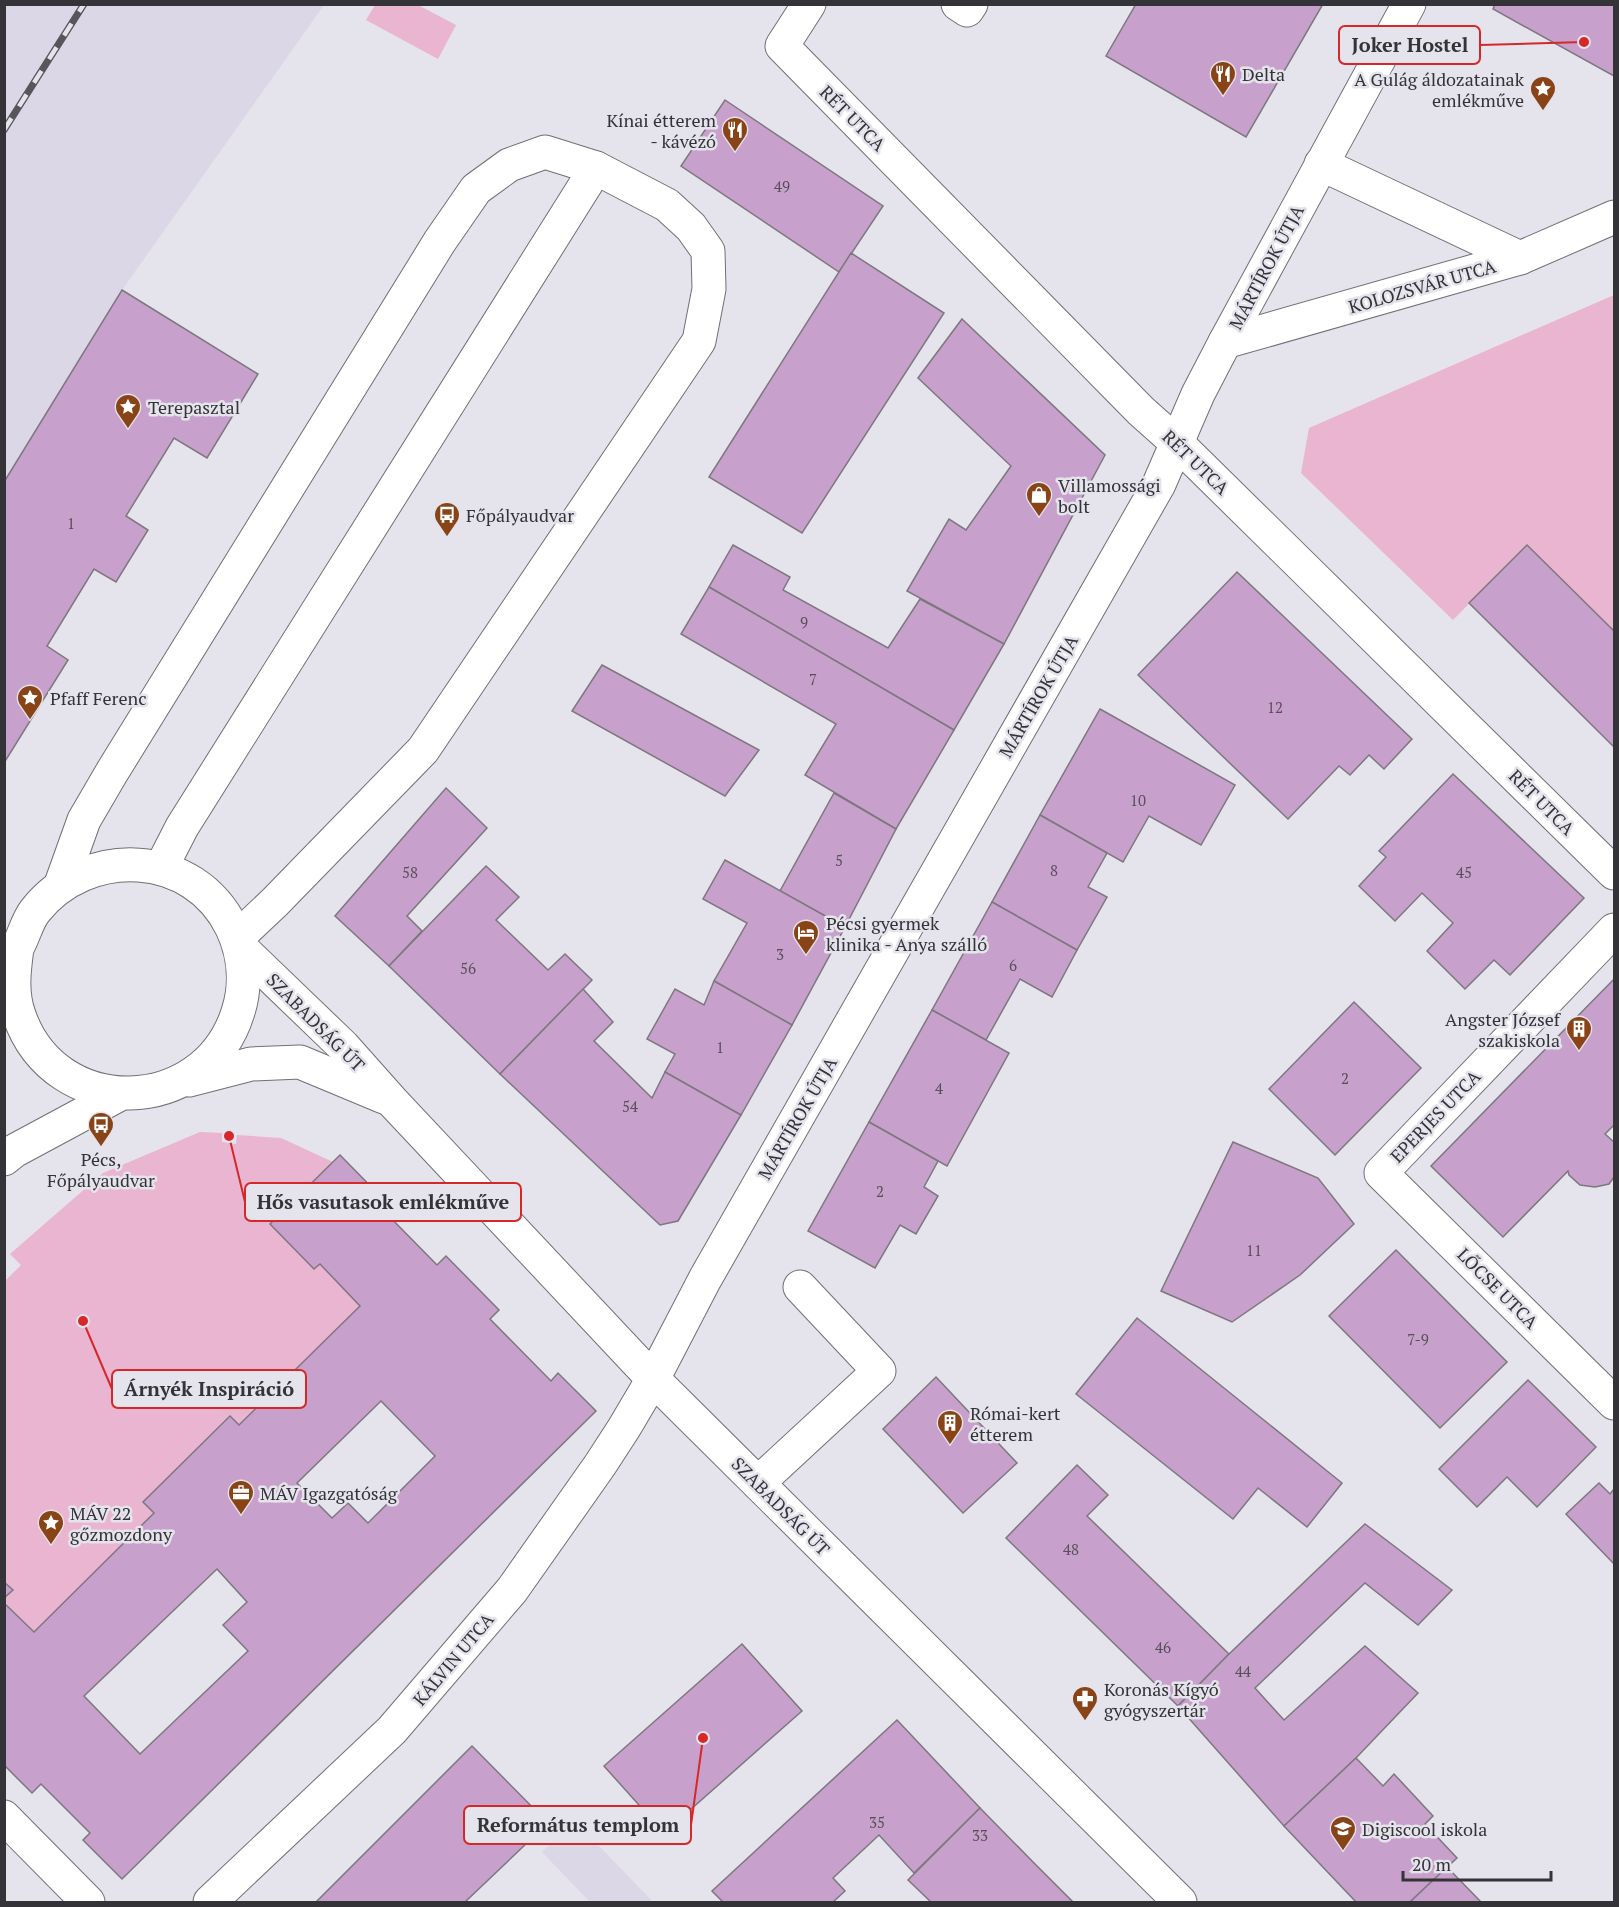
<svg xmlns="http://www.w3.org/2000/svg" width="1619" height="1907" font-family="'PT Serif',serif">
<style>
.built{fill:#dcd7e7}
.green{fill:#e9b5d1}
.building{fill:#c7a1cb;stroke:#7d777e;stroke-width:1.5;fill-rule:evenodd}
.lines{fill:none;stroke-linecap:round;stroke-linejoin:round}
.minor-casing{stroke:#726f77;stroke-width:35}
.minor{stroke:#fff;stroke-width:33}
.rail-casing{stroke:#57565b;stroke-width:7}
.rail{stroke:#e5e3eb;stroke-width:4.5;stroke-dasharray:14;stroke-linecap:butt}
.labels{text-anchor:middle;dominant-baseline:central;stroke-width:5;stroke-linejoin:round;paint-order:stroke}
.number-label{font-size:15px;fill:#594e5c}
.poi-label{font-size:18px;fill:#343337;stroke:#e5e3eb;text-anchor:start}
.street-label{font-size:18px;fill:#343337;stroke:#e5e3eb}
.leader{fill:none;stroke:#d62828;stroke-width:2}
.callout-dot{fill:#d62828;stroke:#e5e3eb;stroke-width:2}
.callout{fill:#e5e3eb;stroke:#d62828;stroke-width:2}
.callout-label{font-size:20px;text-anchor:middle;font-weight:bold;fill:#343337}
</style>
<rect width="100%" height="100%" fill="#e5e3eb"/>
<g class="built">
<path d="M5 5H324L122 290 5 482Z"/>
<path d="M575 1821 653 1902H590L542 1852Z"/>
</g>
<g class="green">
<path d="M375 5H418L456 25 438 59 366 20Z"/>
<path d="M1614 295V628L1613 630 1527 545 1453 620 1301 473 1309 428Z"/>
<path d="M200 1132 222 1133V1142L236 1144 237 1135 281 1138 333 1162 270 1224 314 1269 320 1264 360 1306 34 1632 5 1603V1598L12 1590 4 1582V1282L21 1265 10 1254 103 1173Z"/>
</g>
<g class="building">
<path d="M1136 4H1323L1246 137 1106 56Z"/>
<path d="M1495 4H1614V76L1493 9Z"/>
<path d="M725 100 883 206 839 272 681 166Z"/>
<path d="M851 253 944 313 802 533 709 477Z"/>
<path d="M122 290 258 374 207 458 174 438 126 516 148 530 116 582 94 569 47 646 68 660 4 763V482Z"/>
<path d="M962 319 1105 455 1004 644 907 591 949 519 966 530 1011 466 918 378Z"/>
<path d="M733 545 790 577 783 590 888 648 920 599 1004 644 954 730 709 587Z"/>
<path d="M1527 545 1613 630 1614 628V747L1469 603Z"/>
<path d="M1237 572 1412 739 1384 769 1369 755 1350 775 1339 766 1288 819 1138 675Z"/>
<path d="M709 587 954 730 896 829 805 775 836 724 681 634Z"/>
<path d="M602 665 759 750 725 796 572 711Z"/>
<path d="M1100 709 1235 785 1201 845 1149 816 1123 862 1040 815Z"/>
<path d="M1453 774 1584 898 1510 975 1494 960 1465 989 1427 951 1453 923 1422 893 1395 921 1359 886 1386 857 1379 851Z"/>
<path d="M446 788 487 828 407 916 422 931 389 966 335 916Z"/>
<path d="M834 793 896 829 845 927 780 891Z"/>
<path d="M1040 815 1107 853 1088 887 1107 897 1077 950 992 902Z"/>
<path d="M725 860 845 927 792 1025 714 981 747 923 703 899Z"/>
<path d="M486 866 519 897 496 920 548 970 565 954 592 980 500 1074 389 966Z"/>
<path d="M992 902 1077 950 1052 997 1020 979 986 1040 932 1010Z"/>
<path d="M1614 979V1125L1605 1134 1614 1142V1177L1609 1184 1595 1187 1580 1185 1569 1175 1568 1171 1503 1237 1431 1166Z"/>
<path d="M714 981 792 1025 741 1115 665 1072 675 1054 647 1039 675 989 704 1005Z"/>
<path d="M583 989 613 1022 594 1041 652 1098 665 1072 741 1115 678 1221 660 1225 500 1074Z"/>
<path d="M1354 1002 1421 1068 1335 1155 1269 1089Z"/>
<path d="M932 1010 1009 1053 947 1166 869 1122Z"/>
<path d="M869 1122 938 1161 924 1187 938 1196 916 1234 900 1225 875 1268 808 1231Z"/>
<path d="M1233 1142 1318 1178 1354 1224 1300 1275 1232 1322 1161 1291Z"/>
<path d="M340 1155 386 1202 380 1207 437 1265 446 1256 499 1310 490 1319 551 1381 558 1373 596 1411 122 1879 83 1840 90 1833 41 1784 32 1793 4 1765V1603L34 1632 154 1513 143 1502 230 1416 239 1425 360 1306 320 1264 314 1269 270 1224ZM381 1401 435 1456 368 1523 348 1503 332 1518 297 1483ZM217 1569 247 1602 223 1625 248 1651 140 1754 84 1696Z"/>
<path d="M1396 1250 1507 1362 1440 1428 1329 1316Z"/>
<path d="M1137 1318 1342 1483 1307 1527 1258 1488 1233 1519 1076 1394Z"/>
<path d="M936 1377 1017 1463 963 1513 883 1429Z"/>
<path d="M1528 1380 1596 1447 1537 1507 1507 1477 1477 1507 1439 1469Z"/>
<path d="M1077 1465 1108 1495 1087 1516 1229 1654 1178 1706 1006 1538Z"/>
<path d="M1599 1483 1610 1494 1614 1489V1564L1566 1514Z"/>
<path d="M1365 1524 1452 1590 1418 1625 1365 1583 1255 1688 1284 1720 1365 1646 1418 1693 1356 1758 1284 1826 1178 1706 1229 1654Z"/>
<path d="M4 1582 13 1590 4 1598Z"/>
<path d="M742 1644 802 1711 664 1833 604 1766Z"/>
<path d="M897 1720 980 1808 914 1873 879 1835 833 1878 845 1891 833 1902H723L712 1891Z"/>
<path d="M472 1746 548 1823 465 1902H316Z"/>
<path d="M1356 1758 1383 1786 1394 1774 1433 1816 1425 1824 1457 1858 1410 1902H1356L1284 1826Z"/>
<path d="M980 1808 1033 1862 1073 1902H931L908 1880Z"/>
<path d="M1447 1867 1481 1902H1410Z"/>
</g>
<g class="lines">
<defs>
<g id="minor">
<path d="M809 4 782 46 1141 411 1178 444 1614 873"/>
<path d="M958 4 967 10 971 4"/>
<path d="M1321 164 1520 258"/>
<path d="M1225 342 1520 258 1614 217"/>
<path d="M161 868 182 827 596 168"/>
<path d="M60 887 84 820 112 772 440 241 476 189 509 165 545 152 596 168 667 205 691 227 708 251 709 289 699 341 423 750 275 902 237 938"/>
<path d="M1614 930 1381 1173 1614 1403"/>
<path d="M239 946 343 1046 391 1100 653 1379 1180 1902"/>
<path d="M4 966C9 960 14 954 17 948 24 936 27 921 35 911 87 845 194 849 232 928 244 954 247 984 238 1012 205 1118 55 1121 19 1015 11 993 14 970 17 948"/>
<path d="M189 1080 251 1064 300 1062 384 1097"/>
<path d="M4 1159 14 1151 120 1094"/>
<path d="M758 1483 879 1371 800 1287"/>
<path d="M4 1817 88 1902"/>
<path d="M210 1902 392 1730 512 1590 600 1465 624 1428 653 1379 705 1279 1159 484 1198 394 1225 342 1409 4"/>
</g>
</defs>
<use href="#minor" class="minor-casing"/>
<use href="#minor" class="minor"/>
<defs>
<path id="rail" d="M4 130 84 4"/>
</defs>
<use href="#rail" class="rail-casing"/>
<use href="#rail" class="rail"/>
</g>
<defs>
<symbol id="restaurant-pin" viewBox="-11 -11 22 30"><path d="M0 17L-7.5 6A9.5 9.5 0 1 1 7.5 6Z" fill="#884416" stroke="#e5e3eb"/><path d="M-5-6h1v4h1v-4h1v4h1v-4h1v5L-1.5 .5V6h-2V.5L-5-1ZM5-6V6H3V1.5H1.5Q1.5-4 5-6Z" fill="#fff"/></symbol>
<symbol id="sight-pin" viewBox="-11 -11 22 30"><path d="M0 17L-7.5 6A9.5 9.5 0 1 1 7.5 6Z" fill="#884416" stroke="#e5e3eb"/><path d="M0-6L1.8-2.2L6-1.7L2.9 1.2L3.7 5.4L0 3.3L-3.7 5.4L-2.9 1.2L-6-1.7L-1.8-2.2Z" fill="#fff"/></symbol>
<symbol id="shop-pin" viewBox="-11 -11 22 30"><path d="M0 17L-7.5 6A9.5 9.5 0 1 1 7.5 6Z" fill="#884416" stroke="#e5e3eb"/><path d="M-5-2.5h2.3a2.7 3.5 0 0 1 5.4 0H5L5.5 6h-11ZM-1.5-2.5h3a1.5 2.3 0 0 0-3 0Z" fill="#fff"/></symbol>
<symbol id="bus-pin" viewBox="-11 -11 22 30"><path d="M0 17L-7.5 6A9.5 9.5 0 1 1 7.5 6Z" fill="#884416" stroke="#e5e3eb"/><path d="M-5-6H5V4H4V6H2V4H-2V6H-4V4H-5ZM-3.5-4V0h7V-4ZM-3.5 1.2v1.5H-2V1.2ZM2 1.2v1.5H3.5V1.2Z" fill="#fff"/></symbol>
<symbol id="hotel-pin" viewBox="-11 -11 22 30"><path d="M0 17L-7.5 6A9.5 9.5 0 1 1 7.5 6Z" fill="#884416" stroke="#e5e3eb"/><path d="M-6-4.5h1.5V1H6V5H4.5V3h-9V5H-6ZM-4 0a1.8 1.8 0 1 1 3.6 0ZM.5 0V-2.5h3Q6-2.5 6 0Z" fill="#fff"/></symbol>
<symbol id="building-pin" viewBox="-11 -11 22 30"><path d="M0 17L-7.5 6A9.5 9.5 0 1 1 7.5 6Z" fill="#884416" stroke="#e5e3eb"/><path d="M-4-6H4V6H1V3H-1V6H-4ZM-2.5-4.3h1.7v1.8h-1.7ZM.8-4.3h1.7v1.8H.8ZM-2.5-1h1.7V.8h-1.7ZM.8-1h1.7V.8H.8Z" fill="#fff"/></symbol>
<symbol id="office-pin" viewBox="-11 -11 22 30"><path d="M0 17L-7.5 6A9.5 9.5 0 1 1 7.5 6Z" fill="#884416" stroke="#e5e3eb"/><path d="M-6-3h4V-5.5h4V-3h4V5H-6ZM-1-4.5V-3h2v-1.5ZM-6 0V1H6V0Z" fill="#fff"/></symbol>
<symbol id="pharmacy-pin" viewBox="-11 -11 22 30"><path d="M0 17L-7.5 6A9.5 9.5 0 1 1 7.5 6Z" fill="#884416" stroke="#e5e3eb"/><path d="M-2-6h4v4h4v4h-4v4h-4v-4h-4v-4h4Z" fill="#fff"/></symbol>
<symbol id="school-pin" viewBox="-11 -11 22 30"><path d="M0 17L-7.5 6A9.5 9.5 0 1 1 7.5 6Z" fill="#884416" stroke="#e5e3eb"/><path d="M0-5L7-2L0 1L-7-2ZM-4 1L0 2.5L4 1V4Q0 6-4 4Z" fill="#fff"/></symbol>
</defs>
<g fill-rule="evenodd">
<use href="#restaurant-pin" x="1208" y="59" width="30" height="40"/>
<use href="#sight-pin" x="1528" y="74" width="30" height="40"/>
<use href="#restaurant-pin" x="720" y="115" width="30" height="40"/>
<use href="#sight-pin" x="113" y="392" width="30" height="40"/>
<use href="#shop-pin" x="1024" y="480" width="30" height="40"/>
<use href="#bus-pin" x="432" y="500" width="30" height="40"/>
<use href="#sight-pin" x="15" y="683" width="30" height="40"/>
<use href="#hotel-pin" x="791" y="918" width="30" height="40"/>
<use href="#building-pin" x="1564" y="1014" width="30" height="40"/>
<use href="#bus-pin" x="86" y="1110" width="30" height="40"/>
<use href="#building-pin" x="935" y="1408" width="30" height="40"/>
<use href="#office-pin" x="226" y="1478" width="30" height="40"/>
<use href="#sight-pin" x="36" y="1508" width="30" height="40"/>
<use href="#pharmacy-pin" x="1070" y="1684" width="30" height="40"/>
<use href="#school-pin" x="1328" y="1814" width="30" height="40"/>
</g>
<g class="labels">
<g class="number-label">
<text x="782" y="186">49</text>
<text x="71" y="523">1</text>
<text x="804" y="622">9</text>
<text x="813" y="679">7</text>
<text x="1275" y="707">12</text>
<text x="1138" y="800">10</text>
<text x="839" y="860">5</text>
<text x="1054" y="870">8</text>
<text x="410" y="872">58</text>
<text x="1464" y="872">45</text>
<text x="780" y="954">3</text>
<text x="1013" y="965">6</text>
<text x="468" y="968">56</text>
<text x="720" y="1047">1</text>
<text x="1345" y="1078">2</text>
<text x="939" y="1088">4</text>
<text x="630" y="1106">54</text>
<text x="880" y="1191">2</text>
<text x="1254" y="1250">11</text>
<text x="1418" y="1339">7-9</text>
<text x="1071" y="1549">48</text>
<text x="1163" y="1647">46</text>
<text x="1243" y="1671">44</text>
<text x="877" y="1822">35</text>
<text x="980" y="1835">33</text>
</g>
<g class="poi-label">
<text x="1242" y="74">Delta</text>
<text x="1524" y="79" text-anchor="end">A Gulág áldozatainak<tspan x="1524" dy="21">emlékműve</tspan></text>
<text x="716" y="120" text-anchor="end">Kínai étterem<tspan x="716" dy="21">- kávézó</tspan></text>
<text x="148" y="407">Terepasztal</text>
<text x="1058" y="485">Villamossági<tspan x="1058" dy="21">bolt</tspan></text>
<text x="466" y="515">Főpályaudvar</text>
<text x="50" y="698">Pfaff Ferenc</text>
<text x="826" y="923">Pécsi gyermek<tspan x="826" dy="21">klinika - Anya szálló</tspan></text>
<text x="1560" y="1019" text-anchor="end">Angster József<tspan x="1560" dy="21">szakiskola</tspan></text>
<text x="101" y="1159" text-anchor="middle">Pécs,<tspan x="101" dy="21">Főpályaudvar</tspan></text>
<text x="970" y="1413">Római-kert<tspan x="970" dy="21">étterem</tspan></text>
<text x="260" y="1493">MÁV Igazgatóság</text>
<text x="70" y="1513">MÁV 22<tspan x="70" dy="21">gőzmozdony</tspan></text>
<text x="1104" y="1689">Koronás Kígyó<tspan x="1104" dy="21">gyógyszertár</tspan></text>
<text x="1362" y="1829">Digiscool iskola</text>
</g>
<g class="street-label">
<text transform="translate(853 118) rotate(45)">RÉT UTCA</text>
<text transform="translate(1266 267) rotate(-62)">MÁRTÍROK ÚTJA</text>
<text transform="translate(1422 286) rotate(-16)">KOLOZSVÁR UTCA</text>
<text transform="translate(1196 462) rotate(44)">RÉT UTCA</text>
<text transform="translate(1038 696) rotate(-60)">MÁRTÍROK ÚTJA</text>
<text transform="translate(1542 802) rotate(45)">RÉT UTCA</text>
<text transform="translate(316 1022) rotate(45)">SZABADSÁG ÚT</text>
<text transform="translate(1435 1116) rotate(-46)">EPERJES UTCA</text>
<text transform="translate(797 1118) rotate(-60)">MÁRTÍROK ÚTJA</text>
<text transform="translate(1498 1288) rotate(45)">LŐCSE UTCA</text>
<text transform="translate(781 1506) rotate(45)">SZABADSÁG ÚT</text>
<text transform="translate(453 1659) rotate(-50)">KÁLVIN UTCA</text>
</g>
</g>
<path class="leader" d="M1584 42L1480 45M229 1136L245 1202M83 1321L112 1389M703 1738L691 1825"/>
<g class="callout-dot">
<circle cx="1584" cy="42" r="6"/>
<circle cx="229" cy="1136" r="6"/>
<circle cx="83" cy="1321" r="6"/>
<circle cx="703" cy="1738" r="6"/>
</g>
<g class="callout">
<rect x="1339" y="26" width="141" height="38" rx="6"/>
<rect x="245" y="1183" width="276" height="38" rx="6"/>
<rect x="112" y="1370" width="194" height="38" rx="6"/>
<rect x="464" y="1806" width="227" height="38" rx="6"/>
</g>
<g class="callout-label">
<text x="1410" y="52">Joker Hostel</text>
<text x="383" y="1209">Hős vasutasok emlékműve</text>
<text x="209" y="1396">Árnyék Inspiráció</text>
<text x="578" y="1832">Református templom</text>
</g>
<rect width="1619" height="1907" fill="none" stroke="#343337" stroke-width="12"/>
<path d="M1403 1871v9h148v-9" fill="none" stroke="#343337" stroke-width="3"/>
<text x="1412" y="1871" font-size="18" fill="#343337" stroke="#e5e3eb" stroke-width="4.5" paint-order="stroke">20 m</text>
</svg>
